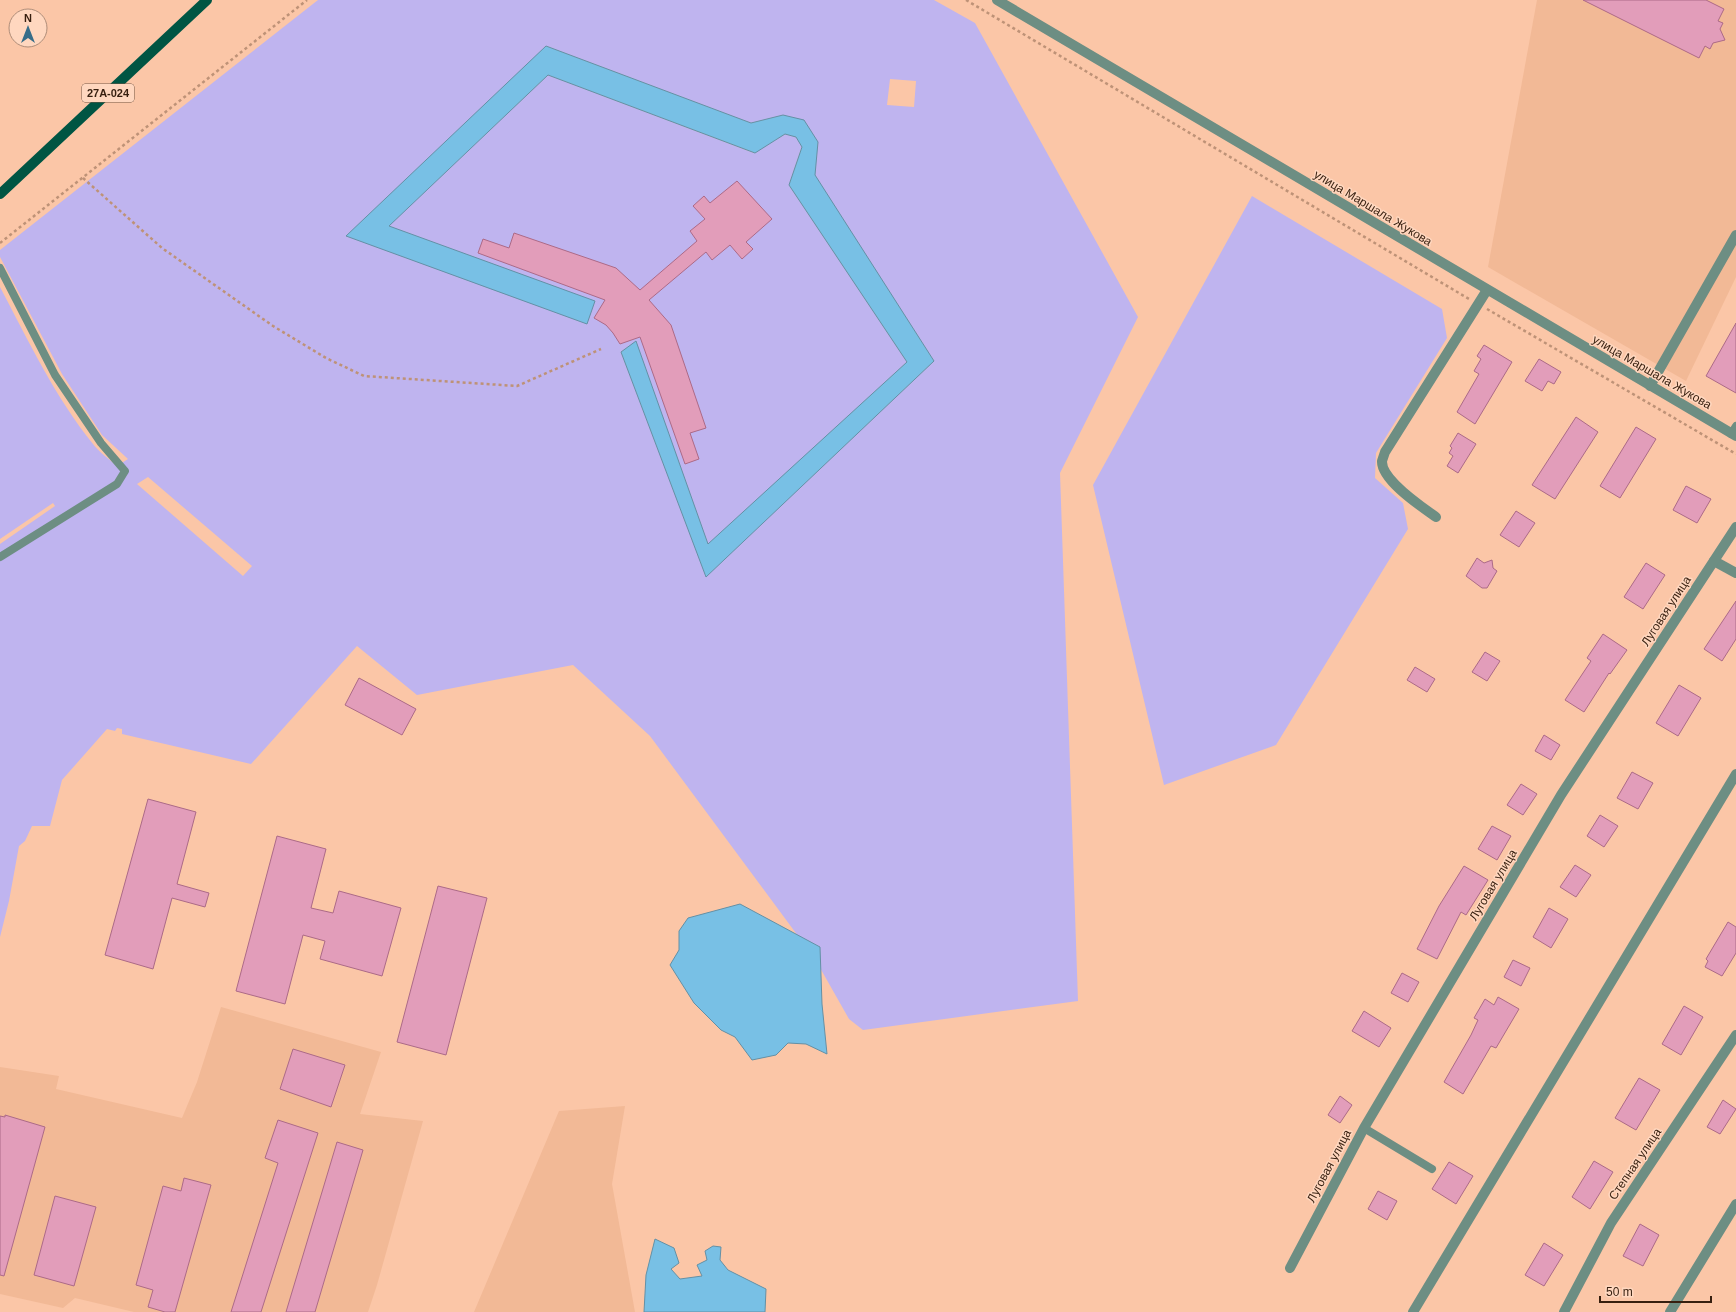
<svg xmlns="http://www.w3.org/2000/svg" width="1736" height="1312" font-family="Helvetica,sans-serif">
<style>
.built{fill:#f2b996}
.green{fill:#bfb4ef;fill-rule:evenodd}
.water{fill:#78c0e5;stroke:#6490a5}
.building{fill:#e29dba;stroke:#ac6a87}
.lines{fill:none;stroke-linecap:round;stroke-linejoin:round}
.path{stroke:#be9277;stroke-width:2.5;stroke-dasharray:3 3;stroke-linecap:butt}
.service{stroke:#6d8e83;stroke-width:8}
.minor{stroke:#6d8e83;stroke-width:10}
.tertiary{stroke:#6d8e83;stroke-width:10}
.primary{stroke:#005543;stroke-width:10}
.labels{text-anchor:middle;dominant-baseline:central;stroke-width:3;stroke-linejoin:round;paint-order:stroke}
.shield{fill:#ffd7bf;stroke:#735644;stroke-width:1}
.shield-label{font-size:11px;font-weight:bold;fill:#371f0f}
.street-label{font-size:12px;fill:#371f0f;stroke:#ffd7bf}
</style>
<rect width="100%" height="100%" fill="#fbc6a7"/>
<g class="built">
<path d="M1537 0H1736V277L1686 381 1488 267Z"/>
<path d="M221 1007 381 1052 360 1114 423 1121 377 1285 368 1312H134L75 1298 63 1308 0 1294V1067L59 1076 56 1089 182 1118 197 1082Z"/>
<path d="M625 1106 612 1184 635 1312H474L559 1111Z"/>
</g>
<g class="green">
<path d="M318 0H934L975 23 1138 317 1060 473 1078 1001 863 1030 849 1019 815 959 650 736 573 665 417 695 357 646 251 764 122 734V729L117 728 115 731 107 729 62 780 50 826H32L25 841 19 846 9 901 0 937V544L55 506 53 503 0 539V287C28 340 55 397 93 444 99 452 109 459 117 466L128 459 102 435 62 374 0 257V250ZM546 46 751 123 783 115 818 142 814 175 934 361 706 576 621 352 636 342 708 545 907 362 789 185 802 146 796 137 785 134 754 153 548 75 388 226ZM890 79 916 81 914 107 887 105ZM148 477 252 566 243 576 137 484Z"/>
<path d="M1252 196 1442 309 1447 338 1376 453 1375 478 1403 503 1408 529 1276 745 1164 785 1093 485Z"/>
</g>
<g class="water">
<path d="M546 46 751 123 783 115 804 120 818 142 815 175 934 361 706 577 621 352 636 341 708 544 907 362 789 185 802 147 796 137 785 134 755 153 548 75 389 226 595 301 587 324 346 236Z"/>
<path d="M740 904 820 947 822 1004 827 1054 806 1044 788 1043 776 1055 752 1060 735 1037 721 1030 694 1003 670 965 679 950V931L688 918Z"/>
<path d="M655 1239 674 1248 679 1263 671 1269 680 1279 702 1276 697 1265 707 1260 705 1251 713 1246 721 1247 720 1260 728 1270 766 1289 765 1312H644L646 1275Z"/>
</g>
<g class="building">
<path d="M1583 0H1706L1724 9 1718 21 1723 23 1720 29 1725 40 1713 43 1710 49 1705 46 1699 58Z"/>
<path d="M737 181 772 219 746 242 753 249 742 259 730 245 712 260 706 252 649 300 671 325 706 428 690 433 699 459 685 464 640 337 620 344 613 333 606 325 594 318 605 300 478 253 483 239 509 248 514 233 616 268 640 290 697 241 690 231 705 219 693 206 704 196 710 203Z"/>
<path d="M1736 323V393L1706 376Z"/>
<path d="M1484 345 1512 362 1475 424 1457 412 1479 374 1474 371 1481 359 1477 356Z"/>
<path d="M1539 359 1561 372 1554 384 1548 381 1542 391 1525 381Z"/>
<path d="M1576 417 1598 432 1555 499 1532 485Z"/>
<path d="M1636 427 1656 439 1620 498 1600 486Z"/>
<path d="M1458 433 1476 444 1458 473 1447 466 1453 456 1449 453 1452 448 1450 446Z"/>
<path d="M1686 486 1711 499 1697 523 1673 510Z"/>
<path d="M1516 511 1535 523 1519 547 1500 535Z"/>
<path d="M1477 558 1484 563 1492 560 1493 568 1497 571 1487 588H1482L1466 576Z"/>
<path d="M1646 563 1665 575 1643 609 1624 597Z"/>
<path d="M1736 601V639L1722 661 1704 649Z"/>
<path d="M1603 634 1627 650 1610 674 1609 673 1584 712 1565 700 1591 661 1587 658Z"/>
<path d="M1485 652 1500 661 1487 681 1472 672Z"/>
<path d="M1415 667 1435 679 1427 692 1407 680Z"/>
<path d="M359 678 416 709 402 735 345 705Z"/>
<path d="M1679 685 1701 698 1678 736 1656 723Z"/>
<path d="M1544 735 1560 745 1551 760 1535 751Z"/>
<path d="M1632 772 1653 783 1638 809 1617 798Z"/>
<path d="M1521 784 1537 794 1523 815 1507 805Z"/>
<path d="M148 799 196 812 177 884 209 893 205 907 172 898 153 969 105 955Z"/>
<path d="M1600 815 1618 826 1604 847 1587 836Z"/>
<path d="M1492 826 1511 836 1497 860 1478 849Z"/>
<path d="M277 836 326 849 311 908 333 913 339 891 401 908 382 976 320 959 325 941 303 935 285 1004 236 991Z"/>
<path d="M1575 865 1591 875 1576 897 1560 887Z"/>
<path d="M1464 866 1488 880 1466 915 1461 912 1437 959 1417 949 1439 906Z"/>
<path d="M438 886 487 898 446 1055 397 1042Z"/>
<path d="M1549 908 1568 919 1551 948 1533 937Z"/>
<path d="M1728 922 1736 927V953L1722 976 1705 967 1708 961 1706 959Z"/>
<path d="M1513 960 1530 968 1521 986 1504 977Z"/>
<path d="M1402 973 1419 982 1408 1002 1391 993Z"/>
<path d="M1498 997 1519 1009 1496 1048 1491 1046 1463 1094 1444 1082 1471 1035 1478 1020 1474 1018 1485 999 1494 1005Z"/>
<path d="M1684 1006 1703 1017 1681 1055 1662 1044Z"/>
<path d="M1364 1011 1391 1028 1379 1047 1352 1031Z"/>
<path d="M293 1049 345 1065 331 1107 280 1089Z"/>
<path d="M1639 1078 1660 1090 1636 1130 1615 1118Z"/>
<path d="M1340 1096 1352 1105 1340 1123 1328 1115Z"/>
<path d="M1723 1100 1736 1109 1720 1134 1707 1127Z"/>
<path d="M5 1115 45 1127 4 1276 0 1275V1116L5 1117Z"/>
<path d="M278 1120 318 1133 261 1312H231L278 1163 265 1158Z"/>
<path d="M337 1142 363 1150 315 1312H286Z"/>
<path d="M1594 1161 1613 1172 1590 1209 1572 1197Z"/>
<path d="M1449 1162 1473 1176 1456 1204 1432 1189Z"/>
<path d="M184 1178 211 1185 175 1312H165L148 1307 153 1290 136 1285 163 1186 181 1191Z"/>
<path d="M1378 1191 1397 1201 1387 1220 1368 1209Z"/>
<path d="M55 1196 96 1207 74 1286 34 1275Z"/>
<path d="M1640 1224 1659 1235 1643 1266 1623 1256Z"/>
<path d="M1544 1243 1563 1255 1544 1286 1525 1275Z"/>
</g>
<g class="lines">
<g class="path">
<path d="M966 0 1469 299"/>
<path d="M83 178 162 248 273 326 326 358 364 376 517 386 601 349"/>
<path d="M0 243 307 0"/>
<path d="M1487 309 1736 454"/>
</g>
<g class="service">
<path d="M0 268 55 375 101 443 125 471 117 484 0 557"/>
<path d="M1731 434 1736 426"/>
<path d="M1364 1128 1432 1169"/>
</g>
<g class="minor">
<path d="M1650 386 1736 235"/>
<path d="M1436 517C1422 507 1381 480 1382 461 1383 458 1384 455 1385 452L1487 290"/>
<path d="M1714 561 1736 573"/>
<path d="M1290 1268 1364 1128 1561 795 1736 527"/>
<path d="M1413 1312 1736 774"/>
<path d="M1564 1312 1611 1223 1736 1035"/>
<path d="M1670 1312 1736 1204"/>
</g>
<path class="tertiary" d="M997 0 1736 436"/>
<path class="primary" d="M0 194 207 0"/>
</g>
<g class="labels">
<rect class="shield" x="82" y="84" width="52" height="18" rx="3"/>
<g class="shield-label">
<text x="108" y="93">27А-024</text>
</g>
<g class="street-label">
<text transform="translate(1373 208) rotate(31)">улица Маршала Жукова</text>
<text transform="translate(1652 372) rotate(30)">улица Маршала Жукова</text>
<text transform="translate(1666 611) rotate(-57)">Луговая улица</text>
<text transform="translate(1493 885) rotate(-59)">Луговая улица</text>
<text transform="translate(1635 1164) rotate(-56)">Степная улица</text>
<text transform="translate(1329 1166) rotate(-62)">Луговая улица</text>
</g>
</g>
<g transform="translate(28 28)"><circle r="19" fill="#ffd7bf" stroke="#af8d79"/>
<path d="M0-3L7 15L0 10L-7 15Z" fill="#376d89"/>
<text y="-6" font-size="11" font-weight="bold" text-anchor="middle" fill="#371f0f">N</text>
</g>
<path d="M1600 1296v6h111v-6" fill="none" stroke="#371f0f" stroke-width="2"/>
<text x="1606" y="1296" font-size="12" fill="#371f0f" stroke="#ffd7bf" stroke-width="3" paint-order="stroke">50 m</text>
</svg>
